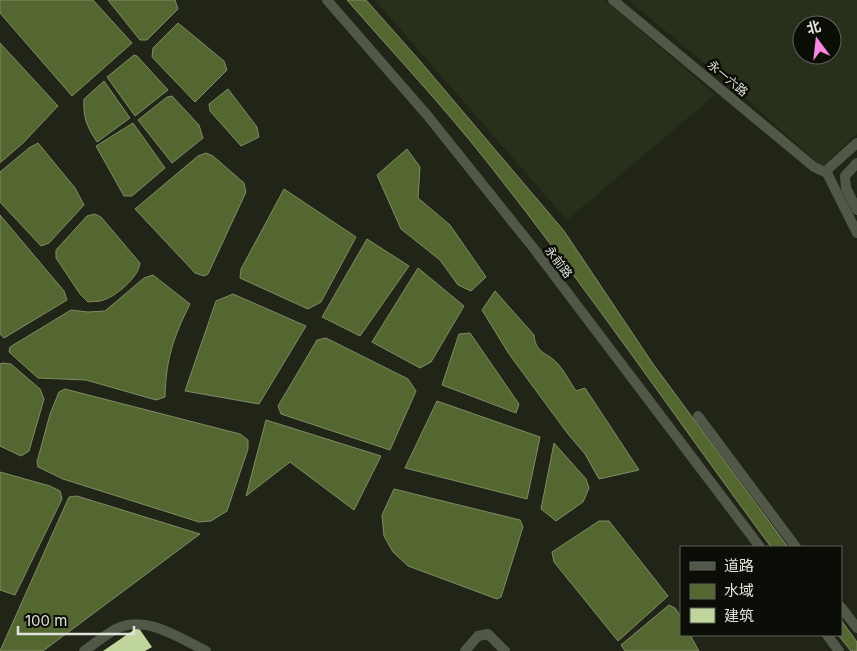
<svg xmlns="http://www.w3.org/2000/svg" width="857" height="651" font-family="Inter,'Noto Sans SC',sans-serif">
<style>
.built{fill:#282f1b;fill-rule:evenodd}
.water{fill:#556731;stroke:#7f8c64}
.building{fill:#c1d69c}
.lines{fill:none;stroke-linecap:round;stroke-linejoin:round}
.minor{stroke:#525848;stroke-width:10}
.labels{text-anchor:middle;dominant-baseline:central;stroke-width:5;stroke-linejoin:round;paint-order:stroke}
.street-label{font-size:12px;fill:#e0e3da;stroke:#0b0d07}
</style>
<rect width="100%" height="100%" fill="#202517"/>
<g class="built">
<path d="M375 0H605L715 95 567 220Z"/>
<path d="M628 0H857V133L822 167 733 87ZM802 25H832V55H802Z"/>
</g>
<g class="water">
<path d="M0 0H93L132 43 72 96 0 13Z"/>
<path d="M108 0H175L178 9 147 40H140Z"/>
<path d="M347 0H366L420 61 564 231 653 364 788 547H771C677 420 587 288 488 163 444 107 394 54 347 0Z"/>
<path d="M178 23 224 61 227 70 195 102 152 57 153 48Z"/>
<path d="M0 43 58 106 23 143 0 163Z"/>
<path d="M134 55 137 56 168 90 135 116 107 77Z"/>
<path d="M104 81 130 118 97 142C87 127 83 118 84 99Z"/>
<path d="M228 89 257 127 259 137 241 146 210 111 209 104Z"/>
<path d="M172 96 199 125 203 138 172 163 138 120 167 97Z"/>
<path d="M133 123 165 168 132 196H124L96 146Z"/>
<path d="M38 143 75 188 84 205 49 243 41 246 0 202V172L29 148Z"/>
<path d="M407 149 420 167 418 198 450 225 486 277 471 291 458 285 440 260 401 229 377 175Z"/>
<path d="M206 153 213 156 244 183 246 192 208 274 204 276 195 273 135 209 198 156Z"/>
<path d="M284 189 356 237 321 302 308 309 240 278 241 269Z"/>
<path d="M95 214 101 217 140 263C139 277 115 298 100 301 97 302 92 301 88 302L80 294 56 258V250L87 216Z"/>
<path d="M0 215 64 291 67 300 4 338 0 334Z"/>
<path d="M367 239 409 266 360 336 322 317Z"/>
<path d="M418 268 464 306 431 362 420 368 372 342Z"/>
<path d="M153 275 190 304C173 338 166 359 165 397L156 400 86 380 38 378 9 352 10 347 71 310 88 312 105 311 144 278Z"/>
<path d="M495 291 534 335C536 355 548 352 558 364 565 372 570 382 576 391L585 388 639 470 599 479 585 454 568 434 509 354 482 310Z"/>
<path d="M233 294 306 326 259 404 185 391 216 301Z"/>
<path d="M470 333 519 404 516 413 442 385 459 334Z"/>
<path d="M326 338 408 379 416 391 390 450 281 414 278 406 317 340Z"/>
<path d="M3 363 11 364 40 389 44 399 29 451 21 456 0 446V364Z"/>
<path d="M65 389 240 434 248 440V449L227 511 211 521 199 522 63 479 38 467 37 462 50 414 59 392Z"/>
<path d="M437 401 540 437 527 499 405 468Z"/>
<path d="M266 420 381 456 354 510 290 462 246 496Z"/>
<path d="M554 443 586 479 589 488 583 502 556 521 541 509Z"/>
<path d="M0 472 50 486 60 491 62 499 15 595 0 590Z"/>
<path d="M394 489 520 520 523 527 501 597 497 599 408 566 393 552 384 536 382 515Z"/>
<path d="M77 496 200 534 43 651H0L69 497Z"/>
<path d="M599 521H609L668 596 618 641 554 562 552 552Z"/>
<path d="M669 605 675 608 681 617V635H690L699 651H625L621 645Z"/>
<path d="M841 620 857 642V651H851L838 635H841Z"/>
</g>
<path class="building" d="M138 627 152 647 145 651H103Z"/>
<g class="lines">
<g class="minor">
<path d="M327 0 427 115 535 250 760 547"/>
<path d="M613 0 814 167 827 173"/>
<path d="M857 143 829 168 827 173 857 233"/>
<path d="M857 163 845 176 846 188 857 210"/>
<path d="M698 416 796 547"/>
<path d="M841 607 857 628"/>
<path d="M827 635 839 651"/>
<path d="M84 651C94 644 105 635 116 629 146 614 179 638 206 651"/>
<path d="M465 651 478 636 488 634 505 651"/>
</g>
</g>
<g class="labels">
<g class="street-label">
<text transform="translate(728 78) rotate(40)">永一六路</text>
<text transform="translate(559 262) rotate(53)">永前路</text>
</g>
</g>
<rect x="680" y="546" width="162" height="90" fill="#0b0d07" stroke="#60635b"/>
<rect x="690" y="562" width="25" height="8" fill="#525848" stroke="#60635b"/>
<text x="724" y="571" font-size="15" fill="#e0e3da">道路</text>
<rect x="690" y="584" width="25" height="15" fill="#556731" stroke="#60635b"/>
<text x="724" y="596" font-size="15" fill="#e0e3da">水域</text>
<rect x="690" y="608" width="25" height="15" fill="#c1d69c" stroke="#60635b"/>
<text x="724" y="621" font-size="15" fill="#e0e3da">建筑</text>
<g transform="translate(817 40) rotate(345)"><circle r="24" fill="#0b0d07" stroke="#60635b"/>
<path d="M0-4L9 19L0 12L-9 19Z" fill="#fb87e5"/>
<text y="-8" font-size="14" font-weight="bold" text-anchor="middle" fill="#e0e3da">北</text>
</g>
<path d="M18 626v8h116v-8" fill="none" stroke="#e0e3da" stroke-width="2.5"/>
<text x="25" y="626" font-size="15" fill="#e0e3da" stroke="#0b0d07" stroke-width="4" paint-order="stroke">100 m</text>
</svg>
